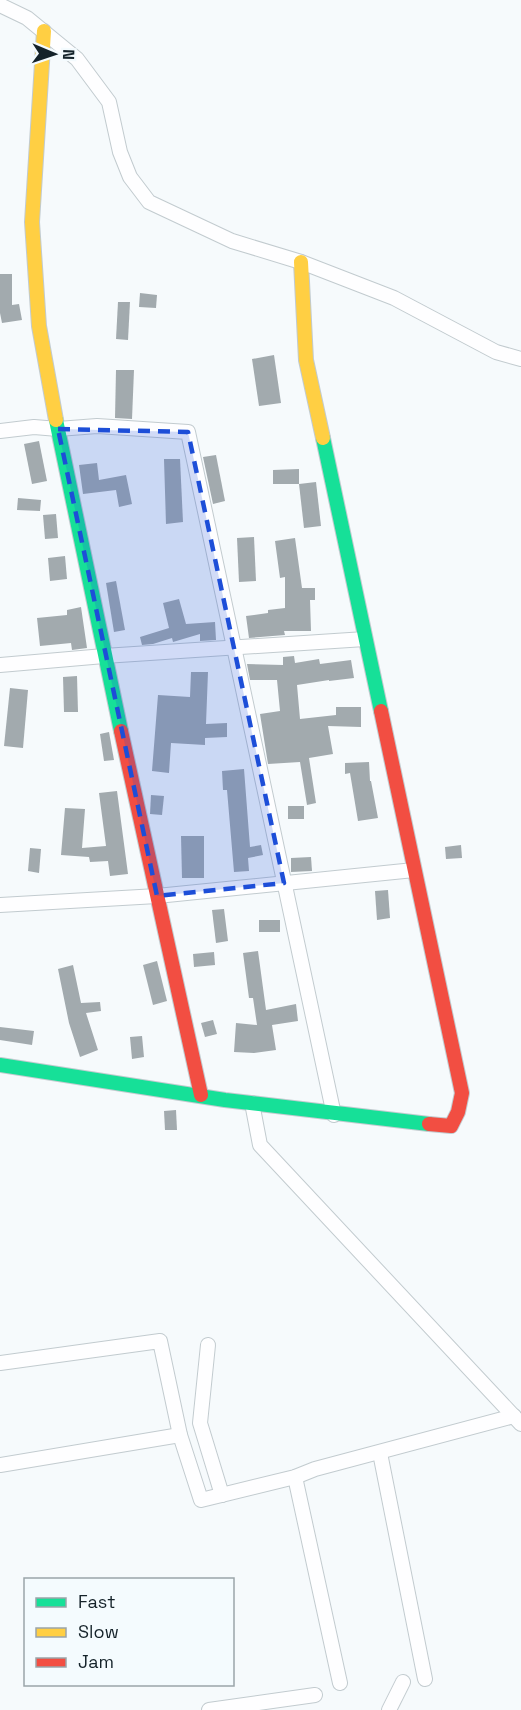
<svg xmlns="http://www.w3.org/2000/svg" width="521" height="1710" font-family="'Space Grotesk',sans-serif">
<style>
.building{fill:#a2aaae}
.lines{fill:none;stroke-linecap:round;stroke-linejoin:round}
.street-casing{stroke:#c2cbcf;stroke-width:16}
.fast-casing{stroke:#c2cbcf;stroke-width:16}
.slow-casing{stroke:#c2cbcf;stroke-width:16}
.jam-casing{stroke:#c2cbcf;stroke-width:16}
.street{stroke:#fefeff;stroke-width:14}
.fast{stroke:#16e098;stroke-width:14}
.slow{stroke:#ffcf43;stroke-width:14}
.jam{stroke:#f24e42;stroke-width:14}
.marked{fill:#1d4ed8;fill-opacity:0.2;stroke:#1d4ed8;stroke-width:4.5;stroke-dasharray:12 8;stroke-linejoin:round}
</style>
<rect width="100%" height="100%" fill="#f6fafc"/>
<g class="building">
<path d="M0 274H12V305L19 304 22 320 2 323 0 313Z"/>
<path d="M140 293 157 295 156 308 139 307Z"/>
<path d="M118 302H130L128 340 116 339Z"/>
<path d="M274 355 281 403 259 406 252 359Z"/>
<path d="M116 370H134L132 419 115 418Z"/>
<path d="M39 441 47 481 32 484 24 444Z"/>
<path d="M216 455 225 501 213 504 203 457Z"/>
<path d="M164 459H180L183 522 166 524Z"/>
<path d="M97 463 99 480 126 475 132 504 119 507 116 490 83 494 79 465Z"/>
<path d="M299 469V484H273V470Z"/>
<path d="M316 482 321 526 304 528 299 484Z"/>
<path d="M18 498 41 500 40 511 17 510Z"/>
<path d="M56 514 58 538 45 539 43 515Z"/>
<path d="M254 537 256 581 239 582 237 538Z"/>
<path d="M295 538 302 588H315V600H310L311 631H284L285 635 249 638 246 616 268 613V610L285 608V577L280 578 275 541Z"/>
<path d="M65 556 67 579 50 581 48 558Z"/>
<path d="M116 581 125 630 114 632 106 583Z"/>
<path d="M179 599 186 624 215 622 216 640 200 641V634L173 642 172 638 153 644 142 645 140 637 169 628 163 603Z"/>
<path d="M81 607 87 648 72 650 71 643 40 646 37 618 67 615V610Z"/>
<path d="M294 656 295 663 319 659 320 664 351 660 354 678 329 681V680L297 685 300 719 336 715V707H361V727L328 726 333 754 309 758 316 803 307 805 300 762 268 764 260 714 280 711 277 680H250L247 664 283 665V657Z"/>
<path d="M191 672H208L206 724 227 723V737L205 738V745L171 743 169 773 152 771 158 695 190 697Z"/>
<path d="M77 676 78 712H64L63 677Z"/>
<path d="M10 688 28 690 23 748 4 746Z"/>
<path d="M109 732 114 760 104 761 100 734Z"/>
<path d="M369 762 370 781H371L378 818 358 821 350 773 345 774V763Z"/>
<path d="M244 769 250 847 261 845 263 855 248 858 249 871 234 872 227 790H223L222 771Z"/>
<path d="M117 791 128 874 110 876 108 861 90 862 89 857 61 855 65 808 85 809 82 848 106 846 99 793Z"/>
<path d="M151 795 164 796 162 815 150 814Z"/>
<rect x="288" y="806" width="16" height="13"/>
<path d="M181 836H204V878H182Z"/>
<path d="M461 845 462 858 446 859 445 847Z"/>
<path d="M30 848 41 849 39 873 28 871Z"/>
<path d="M311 857 312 871 291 872V858Z"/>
<path d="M388 890 390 918 377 920 375 891Z"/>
<path d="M224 909 228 941 216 943 212 910Z"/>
<rect x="259" y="920" width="21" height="12"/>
<path d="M258 951 266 1010 296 1004 298 1021 272 1025 276 1050 254 1053 234 1052 236 1023 257 1025 253 998H249L243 953Z"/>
<path d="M214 952 215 965 194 967 193 954Z"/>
<path d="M157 961 167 1001 153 1005 143 965Z"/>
<path d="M73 965 81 1003 100 1002 101 1011 86 1013 98 1050 80 1057 69 1023 58 969Z"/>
<path d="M213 1020 217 1034 205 1037 201 1023Z"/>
<path d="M0 1027 34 1031 32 1045 0 1040Z"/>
<path d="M142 1036 144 1057 132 1059 130 1037Z"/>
<path d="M176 1110 177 1130H165L164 1111Z"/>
</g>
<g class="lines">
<defs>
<g id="street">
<path d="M0 5 27 18 77 59 109 102 120 152 130 177 149 202 232 241 301 262 394 298 496 352 521 359"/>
<path d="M0 431 34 427 58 429 97 426 188 432 334 1115"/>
<path d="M0 665 104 656 365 639"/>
<path d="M0 905 157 896 414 870"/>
<path d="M252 1103 260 1145 521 1424"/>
<path d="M208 1345 200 1423 222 1495"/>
<path d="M0 1363 160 1341 180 1435 201 1500 295 1477 315 1469 514 1416"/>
<path d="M380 1453 425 1679"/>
<path d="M0 1465 180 1435"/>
<path d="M295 1477 340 1683"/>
<path d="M209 1710 315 1695"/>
<path d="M389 1710 403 1682"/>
</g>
<g id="fast">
<path d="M56 420 121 731"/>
<path d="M323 438 381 711"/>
<path d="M0 1065 225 1100 429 1124"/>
</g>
<g id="slow">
<path d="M44 31 32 222 39 326 56 420"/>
<path d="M301 262 306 360 323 438"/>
</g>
<g id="jam">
<path d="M381 711 462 1093 458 1112 451 1126 429 1124"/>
<path d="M121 731 201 1095"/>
</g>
</defs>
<use href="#street" class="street-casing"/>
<use href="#fast" class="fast-casing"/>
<use href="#slow" class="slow-casing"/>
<use href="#jam" class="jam-casing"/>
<use href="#street" class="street"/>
<use href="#fast" class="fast"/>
<use href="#slow" class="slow"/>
<use href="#jam" class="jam"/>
</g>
<path class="marked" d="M58 429 188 432 284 883 157 896Z"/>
<rect x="24" y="1578" width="210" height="108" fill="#f4fbfe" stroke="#9ba5a9" stroke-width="1.5"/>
<rect x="36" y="1598" width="30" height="9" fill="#16e098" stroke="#9ba5a9" stroke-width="1.5"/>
<text x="78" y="1608" font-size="18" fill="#15232a">Fast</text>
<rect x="36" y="1628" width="30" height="9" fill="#ffcf43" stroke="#9ba5a9" stroke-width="1.5"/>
<text x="78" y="1638" font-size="18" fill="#15232a">Slow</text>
<rect x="36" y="1658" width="30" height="9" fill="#f24e42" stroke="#9ba5a9" stroke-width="1.5"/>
<text x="78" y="1668" font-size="18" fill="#15232a">Jam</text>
<g transform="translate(54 54) rotate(92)" stroke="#f4fbfe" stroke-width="4.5" paint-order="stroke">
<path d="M0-4.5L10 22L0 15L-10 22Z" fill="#15232a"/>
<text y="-9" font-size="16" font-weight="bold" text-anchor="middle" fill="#15232a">N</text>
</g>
</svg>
